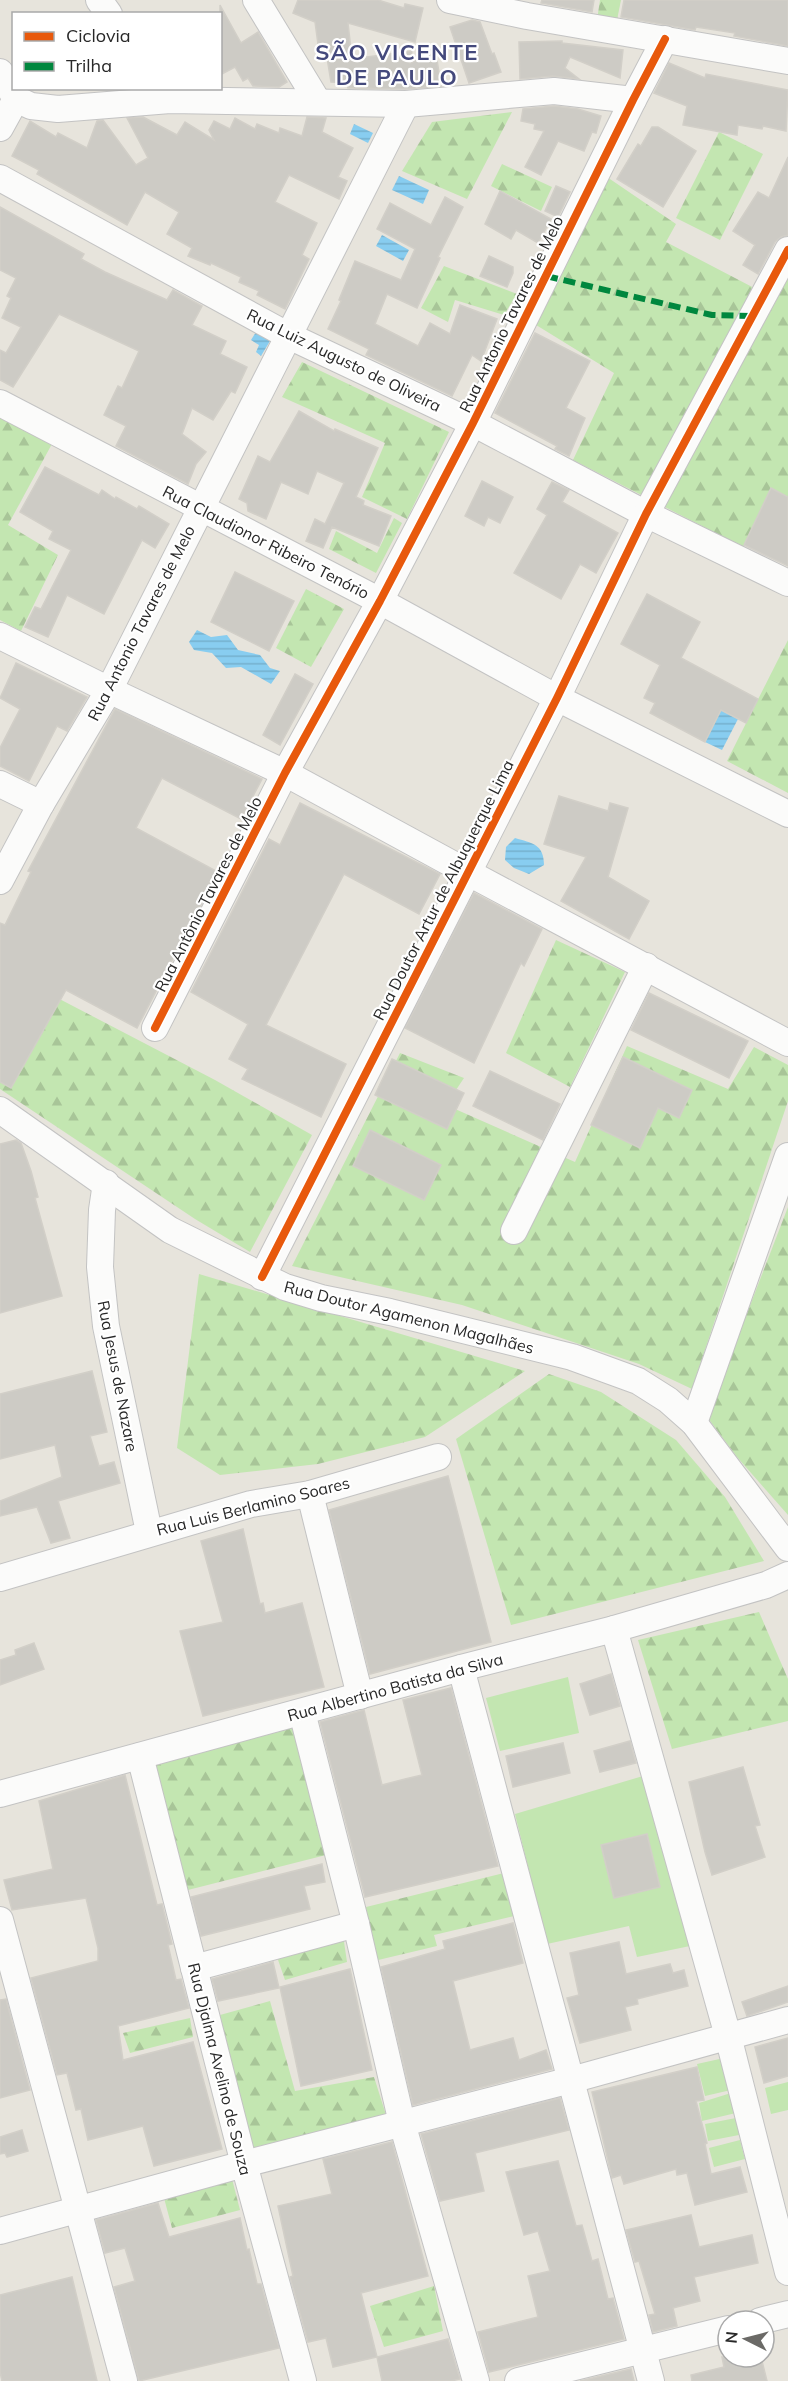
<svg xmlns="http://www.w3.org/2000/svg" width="788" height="2381" font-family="Mulish,sans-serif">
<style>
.forest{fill:url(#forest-firs)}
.garden{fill:#c3e6b1}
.water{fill:url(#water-rules)}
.building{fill:#cdcbc5;stroke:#d2cfc8;stroke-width:1.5}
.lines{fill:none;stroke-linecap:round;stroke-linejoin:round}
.minor-casing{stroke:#c3c3c3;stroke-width:28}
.minor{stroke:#fbfbfa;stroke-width:26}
.quiet{stroke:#00873e;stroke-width:6;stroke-dasharray:12 6;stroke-linecap:butt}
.cycleway-casing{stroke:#fff;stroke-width:11}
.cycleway{stroke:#e8590c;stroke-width:8}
.labels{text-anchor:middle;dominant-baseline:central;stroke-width:4.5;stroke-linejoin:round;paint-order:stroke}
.street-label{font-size:16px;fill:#282828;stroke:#fff}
.district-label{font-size:22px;font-weight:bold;letter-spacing:1.5px;fill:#44497c;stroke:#fff}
</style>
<defs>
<pattern id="forest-firs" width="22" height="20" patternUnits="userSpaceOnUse" patternTransform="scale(1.5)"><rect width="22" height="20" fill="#c3e6b1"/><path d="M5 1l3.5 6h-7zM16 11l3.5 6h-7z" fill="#a8c598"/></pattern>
<pattern id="water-rules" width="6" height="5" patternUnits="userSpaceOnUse" patternTransform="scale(1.5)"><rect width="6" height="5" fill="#88cdf0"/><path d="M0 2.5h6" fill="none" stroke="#75b0ce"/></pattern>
</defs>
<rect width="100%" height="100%" fill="#e7e4dc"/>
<g class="forest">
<path d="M600 0H621L616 25 597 20Z"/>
<path d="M512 112 467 199 402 171 432 122Z"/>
<path d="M719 132 763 154 720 240 676 218Z"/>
<path d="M502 164 552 187 541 211 491 186Z"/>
<path d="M607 177 676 224 666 242 758 290 769 314 788 278V497L771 488 743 547 573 460 614 373 528 320Z"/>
<path d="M444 266 517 294 504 315 455 300 448 322 421 308Z"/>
<path d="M302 362 449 432 407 519 362 497 385 443 282 397Z"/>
<path d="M0 414 53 442 8 525 58 555 21 631 0 620Z"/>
<path d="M394 518 402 523 376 573 329 549 336 531 377 553Z"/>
<path d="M306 589 344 609 311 667 276 648Z"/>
<path d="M788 640V793L727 761Z"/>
<path d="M556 940 625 972 570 1087 506 1053Z"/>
<path d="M0 968 215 1080 312 1135 250 1252 195 1219 0 1089Z"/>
<path d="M627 1046 728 1089 754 1047 788 1065V1101L692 1389 639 1364 462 1305 292 1266 400 1053 464 1078 446 1105 575 1162Z"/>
<path d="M788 1207V1515L737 1457 707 1417Z"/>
<path d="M199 1274 525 1371 425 1437 318 1464 220 1475 177 1448Z"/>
<path d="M549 1374 601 1392 676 1440 725 1497 764 1561 511 1625 456 1439Z"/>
<path d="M759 1612 788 1679V1721L672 1749 638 1640Z"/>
<path d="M298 1722 326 1855 184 1891 151 1761Z"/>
<path d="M504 1873 514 1916 434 1935 437 1946 374 1961 362 1908Z"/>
<path d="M343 1935 347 1962 285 1980 276 1954Z"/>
<path d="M270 2001 295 2091 374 2077 386 2115 252 2148 220 2015Z"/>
<path d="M190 2018 193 2037 130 2053 123 2033Z"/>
<path d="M232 2179 240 2210 172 2228 164 2198Z"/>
<path d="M434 2286 443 2331 384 2347 370 2306Z"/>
</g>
<g class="garden">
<path d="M568 1677 579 1733 500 1751 486 1698Z"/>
<path d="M643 1776 690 1946 637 1957 629 1926 547 1944 515 1814Z"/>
<path d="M724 2058 731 2090 705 2096 697 2064Z"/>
<path d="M788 2082V2110L771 2114 765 2088Z"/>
<path d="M731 2093 736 2113 702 2121 699 2103Z"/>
<path d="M736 2118 739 2135 708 2141 705 2124Z"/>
<path d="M740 2140 745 2159 714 2167 709 2148Z"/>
</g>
<g class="water">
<path d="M354 124 373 133 368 143 350 134Z"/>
<path d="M399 176 429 190 423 204 392 190Z"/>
<path d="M382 235 409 250 403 261 376 246Z"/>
<path d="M256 332 270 341 261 356 256 352 259 345 251 340Z"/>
<path d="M197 630 211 637 227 635 238 650 260 655 270 668 280 671 271 684 241 667 226 668 212 653 194 650 189 642Z"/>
<path d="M721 710 738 719 722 750 705 742Z"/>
<path d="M515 838C532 843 544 844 544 865L529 874 514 868 505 860 506 847Z"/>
</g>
<g class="building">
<path d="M298 0H378L404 8 405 4 423 8 415 42 348 23 352 59 412 51 410 63 436 53 441 86 405 89 348 88 347 83 331 82 327 58 320 59 315 22 293 13Z"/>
<path d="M542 0H594L592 12 541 3Z"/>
<path d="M624 0H788V46L734 36 735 33 696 27 695 30 621 17Z"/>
<path d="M220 5 241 43 258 32 287 82 279 87 253 86 248 78 243 81 235 67 220 75Z"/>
<path d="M472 20 480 22 492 54 494 53 501 72 469 83 450 27Z"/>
<path d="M562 41V43L623 50 620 78 570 57 565 68 579 79 553 76 520 79 519 42Z"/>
<path d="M669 63 705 78 706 74 788 90 786 131 763 126 762 129 738 125 737 135 683 125 687 106 654 93Z"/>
<path d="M554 106 578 109 601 116 596 133 592 132 584 151 558 141 541 175 525 167 544 131 534 129 535 124 521 121 523 109Z"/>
<path d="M143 117 177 135 185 122 214 140 209 130 214 121 230 129 235 118 255 129 257 124 279 133 280 128 302 136 307 117 326 118 322 132 353 148 338 177 347 181 339 199 289 175 275 202 317 223 302 255 309 259 285 309 257 295 259 291 239 282 241 277 211 263 210 265 188 256 192 248 167 234 179 212 145 192 127 225 37 174 39 170 12 156 30 121 56 137 58 133 87 148 97 121 103 120 136 165 148 158 127 118Z"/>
<path d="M652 127H658L696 151 663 207 617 179 638 144 641 146Z"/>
<path d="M788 157V235L781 237 775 242 758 274 743 265 755 245 733 231 758 192 769 198Z"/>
<path d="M556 186 570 192 558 217 545 211Z"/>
<path d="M500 191 551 219 538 243 516 230 511 239 485 224Z"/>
<path d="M445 197 463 207 438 257 440 258 417 308 387 294 375 324 418 346 430 323 450 334 460 305 497 319 481 361 472 355 452 396 366 355 369 349 328 329 341 301 339 300 355 261 401 280 415 249 377 229 390 203 431 225Z"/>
<path d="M0 207 84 254 81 259 105 272 167 300 173 290 202 306 192 325 226 341 220 354 247 367 235 393 231 391 213 420 192 408 182 434 206 452 196 464 188 484 116 446 126 426 104 415 118 386 122 388 139 351 59 314 13 387 0 380V350L6 353 21 327 2 318 11 298 7 296 16 278 0 270Z"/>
<path d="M489 256 513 267V273L507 287 480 276Z"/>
<path d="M535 333 590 361 566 408 585 418 569 456 555 449 557 446 495 413Z"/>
<path d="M299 411 334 431 335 429 378 448 356 497 364 501 363 505 391 516 379 546 332 527 323 548 306 541 315 519 325 524 344 483 317 471 308 494 281 482 266 519 248 511 247 503 239 499 258 456 270 462Z"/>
<path d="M45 467 99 495 102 490 115 499 116 497 137 509 139 506 169 524 155 548 142 540 104 614 67 595 48 637 25 627 35 607 41 609 71 550 49 539 53 531 20 512Z"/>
<path d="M482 481 513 497 500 523 488 517 484 526 465 516Z"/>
<path d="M552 482 569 490 562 502 618 533 596 573 580 564 561 599 514 573 547 515 537 509Z"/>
<path d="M771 488 788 497V566L744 545Z"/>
<path d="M235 572 294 601 269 651 211 622Z"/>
<path d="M647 594 700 622 681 658 758 699 746 723 721 710 705 742 650 713 655 703 644 698 660 665 621 644Z"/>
<path d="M16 663 87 697 67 731 57 726 29 781 0 766V748L20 709 0 698Z"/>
<path d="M295 674 313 684 280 745 263 735Z"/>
<path d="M115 709 262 779 241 819 162 778 136 828 218 872 137 1028 66 990 11 1088 0 1082V923L5 925 31 872 28 871Z"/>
<path d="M559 796 608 811 610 803 628 808 608 877 649 901 629 939 561 901 586 857 544 844Z"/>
<path d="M300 803 440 874 419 914 344 874 266 1025 346 1064 321 1117 242 1079 248 1069 229 1059 248 1024 191 992 269 839 280 845Z"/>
<path d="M474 893 542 929 524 966 521 963 474 1063 405 1028Z"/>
<path d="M649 993 748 1041 729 1078 631 1030Z"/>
<path d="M623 1057 692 1090 679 1118 658 1108 640 1148 591 1125Z"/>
<path d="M392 1059 464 1093 447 1129 375 1095Z"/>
<path d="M490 1071 560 1104 543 1140 473 1106Z"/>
<path d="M370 1130 441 1165 424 1200 353 1166Z"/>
<path d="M16 1140 21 1143 31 1171 38 1197 35 1198 62 1296 0 1313V1144Z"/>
<path d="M92 1371 107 1432 90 1436 99 1466 114 1462 120 1483 58 1501 70 1538 51 1543 37 1507 0 1516V1501L62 1477 55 1445 0 1459V1394Z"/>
<path d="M448 1476 491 1642 370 1674 329 1510Z"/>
<path d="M243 1529 260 1604 263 1603 265 1613 302 1603 324 1687 203 1716 180 1631 223 1622 201 1541Z"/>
<path d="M34 1643 44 1669 0 1685V1660L16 1655 15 1650Z"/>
<path d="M611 1674 620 1706 590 1715 580 1684Z"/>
<path d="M451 1688 498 1866 365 1897 320 1722 364 1710 382 1785 405 1779 422 1775 403 1700Z"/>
<path d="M630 1741 636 1763 600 1772 594 1751Z"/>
<path d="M563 1743 570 1773 513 1787 506 1756Z"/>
<path d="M743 1767 760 1825 755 1826 765 1857 712 1875 705 1852 689 1782Z"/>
<path d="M125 1775 157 1905 162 1904 172 1944 168 1945 176 1980 181 1979 189 2008 118 2026 123 2060 193 2042 222 2149 154 2166 143 2126 88 2140 81 2109 76 2110 67 2073 57 2075 31 1978 98 1961V1948L86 1898 12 1910 4 1880 53 1869 39 1801Z"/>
<path d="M647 1834 660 1887 614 1898 601 1845Z"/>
<path d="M322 1864 325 1882 304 1886 310 1909 201 1936 191 1897Z"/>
<path d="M513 1923 523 1963 453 1981 470 2050 513 2038 519 2060 546 2050 552 2069 413 2105 381 1967 445 1949 443 1941Z"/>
<path d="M619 1942 626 1974 670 1964 673 1973 684 1970 688 1986 637 1999 638 2004 625 2007 631 2030 580 2043 567 1998 579 1995 570 1953Z"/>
<path d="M273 1962 279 1988 218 2001 212 1979Z"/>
<path d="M350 1969 372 2070 301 2086 280 1987Z"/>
<path d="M788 1986V2002L747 2016 742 2002Z"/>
<path d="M6 1999 30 2090 0 2098V2000Z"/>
<path d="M788 2038V2076L764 2083 755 2047Z"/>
<path d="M697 2067 704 2100 696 2101 707 2143 705 2144 711 2174 740 2167 747 2192 695 2205 687 2173 677 2175 676 2169 624 2184 621 2175 612 2178 592 2092Z"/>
<path d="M560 2098 569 2130 475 2153 484 2191 440 2201 421 2134Z"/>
<path d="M22 2130 28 2151 7 2157 5 2153 0 2154V2137Z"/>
<path d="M392 2142 428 2276 361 2293 377 2357 333 2367 326 2338 308 2342 290 2277 293 2276 278 2206 332 2194 323 2159Z"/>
<path d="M558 2161 576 2226 582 2225 592 2261 598 2259 608 2299 613 2298 624 2339 489 2372 478 2332 538 2317 528 2276 550 2271 538 2231 524 2235 506 2172Z"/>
<path d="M158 2203 169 2237 240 2218 247 2250 249 2249 257 2284H261L279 2348 139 2381 114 2287 135 2281 125 2248 105 2253 96 2220Z"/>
<path d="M691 2215 699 2247 752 2235 758 2263 694 2277 700 2301 673 2308 677 2326 653 2332 649 2315 655 2314 639 2261 635 2262 626 2230Z"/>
<path d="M72 2277 97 2381H2L0 2372V2295Z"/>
<path d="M448 2339 460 2379 451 2381H382L377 2357Z"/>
<path d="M722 2357H761L767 2381H692L691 2375 724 2367Z"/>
<path d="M631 2369 634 2381H580Z"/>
</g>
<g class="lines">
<defs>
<g id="minor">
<path d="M99 0 109 14"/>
<path d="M256 0 318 102"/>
<path d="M450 0 527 16 788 61"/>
<path d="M0 72 16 99 0 128"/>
<path d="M16 99 31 106 58 109 170 100 406 104 554 91 633 100"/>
<path d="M0 178 287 335 473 423 646 514 788 583"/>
<path d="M0 403 380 601 557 698 788 814"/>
<path d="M0 636 109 690 285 773 467 872 788 1043"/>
<path d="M0 784 41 804"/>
<path d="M0 881 41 804 109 690 406 104"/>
<path d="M155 1028 285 773 380 601 473 423 633 100 665 39"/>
<path d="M0 1110 170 1230 285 1287 321 1298 390 1312 572 1357 638 1381 668 1400 694 1423 788 1548"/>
<path d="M106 1183 102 1210 100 1267 106 1326 149 1532"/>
<path d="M514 1231 646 966"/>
<path d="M262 1277 557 698 646 514 788 250"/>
<path d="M694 1423 788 1156"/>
<path d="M310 1494 360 1696"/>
<path d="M0 1578 251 1504 310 1494 438 1457"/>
<path d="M614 1629 728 2036 788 2272"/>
<path d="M461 1668 651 2381"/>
<path d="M302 1712 356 1924 402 2123 476 2381"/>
<path d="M140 1756 244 2164 303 2381"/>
<path d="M0 1794 461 1668 614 1629 766 1585 788 1575"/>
<path d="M0 1920 124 2381"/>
<path d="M194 1968 356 1924"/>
<path d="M0 2231 244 2164 571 2080 788 2020"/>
<path d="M760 2321 788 2314"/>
<path d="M518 2381 728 2329"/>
</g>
</defs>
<use href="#minor" class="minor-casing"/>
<use href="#minor" class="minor"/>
<path class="quiet" d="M546 276 712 315 753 316"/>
<defs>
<g id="cycleway">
<path d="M155 1028 285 773 380 601 473 423 633 100 665 39"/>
<path d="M262 1277 557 698 646 514 788 250"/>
</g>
</defs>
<use href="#cycleway" class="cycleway-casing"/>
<use href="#cycleway" class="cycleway"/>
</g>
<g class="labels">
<g class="street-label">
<text transform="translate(511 314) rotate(-64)">Rua Antonio Tavares de Melo</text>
<text transform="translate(344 360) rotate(26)">Rua Luiz Augusto de Oliveira</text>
<text transform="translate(266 542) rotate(27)">Rua Claudionor Ribeiro Tenório</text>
<text transform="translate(141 623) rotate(-63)">Rua Antonio Tavares de Melo</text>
<text transform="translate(443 890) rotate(-63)">Rua Doutor Artur de Albuquerque Lima</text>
<text transform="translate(208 894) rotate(-63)">Rua Antônio Tavares de Melo</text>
<text transform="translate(409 1317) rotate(14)">Rua Doutor Agamenon Magalhães</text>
<text transform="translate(118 1376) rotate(79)">Rua Jesus de Nazare</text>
<text transform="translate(253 1506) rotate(-14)">Rua Luis Berlamino Soares</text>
<text transform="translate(395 1687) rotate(-15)">Rua Albertino Batista da Silva</text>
<text transform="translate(220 2069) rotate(76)">Rua Djalma Avelino de Souza</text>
</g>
<g class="district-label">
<text x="397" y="52">SÃO VICENTE<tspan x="397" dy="25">DE PAULO</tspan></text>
</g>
</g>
<rect x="12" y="12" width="210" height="78" fill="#ffffff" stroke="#a9a9a9" stroke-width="1.5"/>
<rect x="24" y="32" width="30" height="9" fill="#e8590c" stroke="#a9a9a9" stroke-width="1.5"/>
<text x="66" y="42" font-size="18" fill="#282828">Ciclovia</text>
<rect x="24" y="62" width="30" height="9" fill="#00873e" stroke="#a9a9a9" stroke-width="1.5"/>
<text x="66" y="72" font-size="18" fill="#282828">Trilha</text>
<g transform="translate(746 2339) rotate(276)"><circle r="28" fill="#ffffff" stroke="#a9a9a9" stroke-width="1.5"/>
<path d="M0-4.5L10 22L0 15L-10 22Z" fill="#6b6a67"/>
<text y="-9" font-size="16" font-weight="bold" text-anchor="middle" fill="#282828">N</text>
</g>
</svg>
